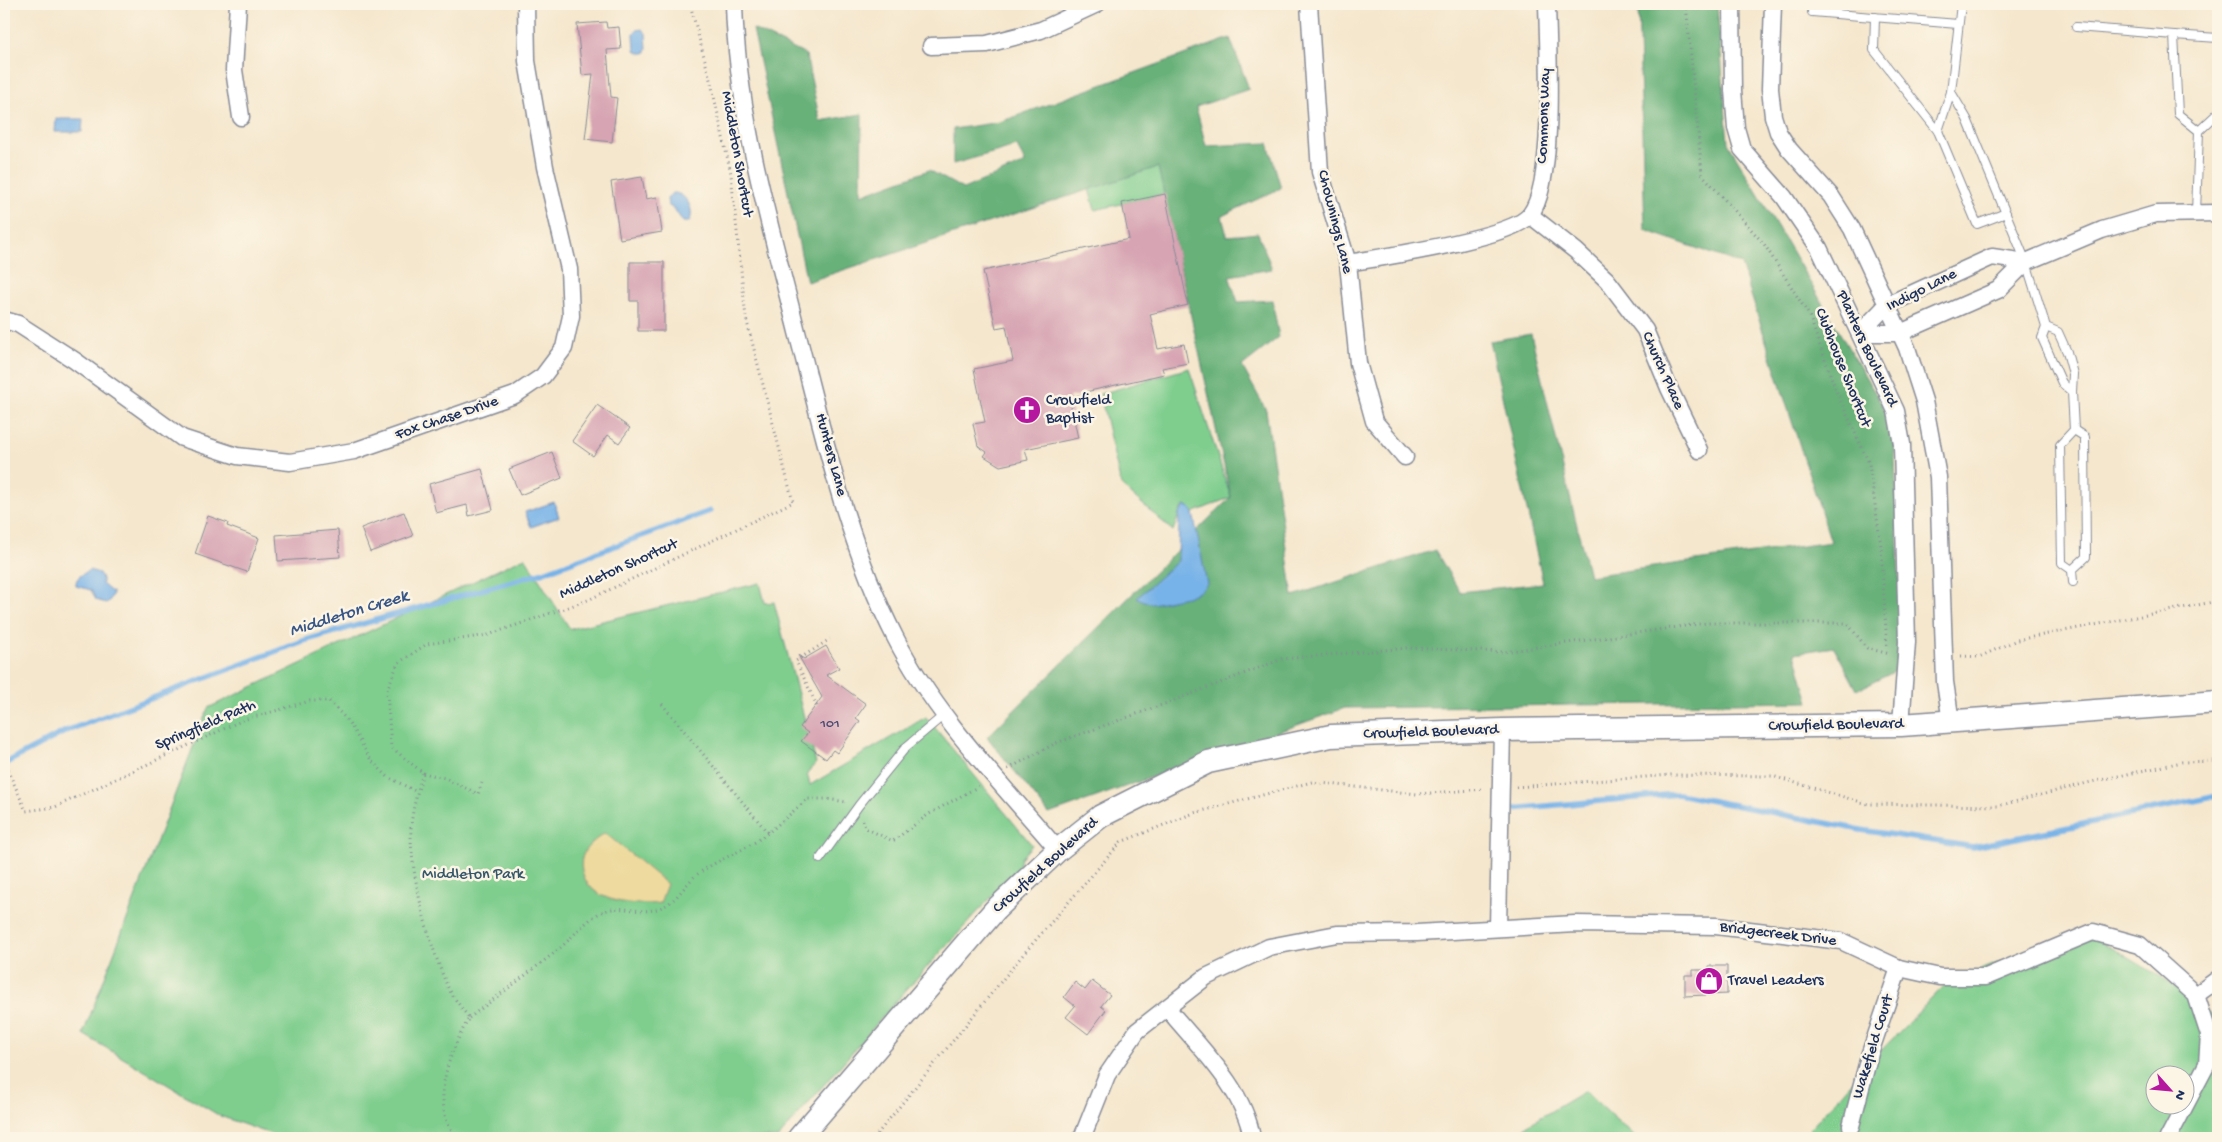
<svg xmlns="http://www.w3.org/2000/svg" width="2222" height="1142" font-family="'Gochi Hand',sans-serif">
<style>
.green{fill:#7fce8e;stroke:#4d7e76;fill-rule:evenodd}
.forest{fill:#67b179;stroke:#41706c}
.sand{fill:#eeda9e;stroke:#84847e}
.water{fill:#77b2e8;stroke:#4970a3}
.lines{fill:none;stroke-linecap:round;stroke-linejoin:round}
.stream{stroke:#77b2e8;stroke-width:5.5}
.building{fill:#d7a4b3}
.service-casing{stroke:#888b96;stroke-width:10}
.minor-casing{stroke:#888b96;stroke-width:19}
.secondary-casing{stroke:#888b96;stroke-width:25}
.path{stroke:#888b96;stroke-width:3;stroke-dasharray:1 4;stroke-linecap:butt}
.service{stroke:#fff;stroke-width:8}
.minor{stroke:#fff;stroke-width:16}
.secondary{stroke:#fff;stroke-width:22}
.labels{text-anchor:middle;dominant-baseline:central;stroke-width:5;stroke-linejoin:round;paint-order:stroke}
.number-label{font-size:14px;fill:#4a4c73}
.street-label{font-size:16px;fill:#1b2f5e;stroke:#fcf5e5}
.poi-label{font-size:16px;fill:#1b2f5e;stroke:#fcf5e5;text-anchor:start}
.park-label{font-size:16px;fill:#34576a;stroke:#fcf5e5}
.water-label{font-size:18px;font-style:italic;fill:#375687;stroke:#fcf5e5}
</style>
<rect width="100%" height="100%" fill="#fcf5e5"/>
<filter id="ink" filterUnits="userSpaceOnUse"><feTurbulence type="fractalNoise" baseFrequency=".02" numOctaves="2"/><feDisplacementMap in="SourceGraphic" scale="10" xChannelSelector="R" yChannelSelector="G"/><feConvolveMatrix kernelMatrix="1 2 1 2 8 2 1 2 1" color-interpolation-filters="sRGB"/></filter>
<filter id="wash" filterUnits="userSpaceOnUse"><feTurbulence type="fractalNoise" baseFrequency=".0096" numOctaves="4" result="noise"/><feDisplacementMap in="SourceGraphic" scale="20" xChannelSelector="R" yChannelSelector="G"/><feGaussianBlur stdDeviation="1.12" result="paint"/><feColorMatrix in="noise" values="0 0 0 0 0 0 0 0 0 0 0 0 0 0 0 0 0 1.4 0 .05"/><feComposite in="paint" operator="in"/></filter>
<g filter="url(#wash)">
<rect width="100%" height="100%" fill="#f5e7cd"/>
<g class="green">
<path d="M1157 154 1165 194 1095 210 1085 176Z"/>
<path d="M1189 368 1231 497 1193 513 1190 508 1185 506 1181 509 1173 531 1121 485 1100 394Z"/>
<path d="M525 557 570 629 760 583 765 603 774 602 816 763 807 773 810 785 926 717 1032 845 1021 858 1019 867 906 990 778 1138H282L220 1116 83 1034 208 708Z"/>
<path d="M2095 938 2161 977 2218 1019V1138H1802L1867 1065 1944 986 2021 953ZM2154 1074H2184V1104H2154Z"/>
<path d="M1585 1091 1636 1138H1520L1526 1126Z"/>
</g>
<path class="forest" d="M1638 4H1717L1728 143 1894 425 1902 668 1857 690 1834 647 1795 653 1809 702 1345 708 1049 814 987 737 1231 497 1158 167 807 282 753 29 806 55 820 121 862 114 861 195 929 170 963 189 1025 163 1017 146 953 164V129L1000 122 1230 38 1249 89 1196 107 1206 146 1268 143 1281 188 1222 216 1227 236 1258 233 1272 269 1229 276 1238 302 1272 300 1279 337 1242 366 1266 410 1293 596 1435 550 1460 592 1543 583 1490 341 1531 334 1589 576 1831 542 1741 264 1645 230Z"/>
<path class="sand" d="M605 833 667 884 660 903C634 906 592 903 583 874 580 865 581 856 587 848 592 842 599 837 605 833Z"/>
<g class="water">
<path d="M642 29 646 33 647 49 645 53H639L635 50 634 34 637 30Z"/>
<path d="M56 119H83L82 132H55Z"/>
<path d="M672 193C686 192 696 211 689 222H683L675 210 668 205 667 199Z"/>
<path d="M554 502 559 517 531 527 525 512Z"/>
<path d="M1185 506 1190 508 1193 513 1207 584 1199 592 1187 597 1152 604 1137 598 1178 561 1179 514Z"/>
<path d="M89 570 99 573 102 579V584L113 593 110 600 106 603 96 600 91 590 76 586C75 576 83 575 89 570Z"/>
</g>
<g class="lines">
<g class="stream">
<path d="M4 764 66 731 303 641 544 572 710 511"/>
<path d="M1501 810 1678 794 1861 830 1973 847 2218 796"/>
</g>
</g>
<g id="blocks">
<g class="building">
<path d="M606 22 607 28 619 27 621 49 607 50 611 97 617 98 612 142 585 139 593 74 582 75 577 24Z"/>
<path d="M642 177 646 199 657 197 662 232 620 239 611 182Z"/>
<path d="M1165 194 1188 305 1150 314 1158 349 1184 344 1188 363 1162 368 1164 374 1081 393 1082 395 1069 397 1078 438 1025 449 1028 460 1000 466 984 456 987 452 978 446 973 424 985 422 974 369 1013 361 1006 326 996 328 983 271 1129 239 1122 203Z"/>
<path d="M630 262H664V331H638V301H630Z"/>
<path d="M597 405 630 428 619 443 608 435 593 456 572 441Z"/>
<path d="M552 452 562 478 520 495 509 469Z"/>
<path d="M482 469 493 510 469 516 467 505 436 513 429 484Z"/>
<path d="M404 512 413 536 370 552 361 528Z"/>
<path d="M208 516 228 523 227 526 259 538 247 572 195 554Z"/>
<path d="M338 530 340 557 278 561 276 535Z"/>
<path d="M826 646 839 668 826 675 866 704 856 718 860 721 837 753 833 750 826 759 801 741 808 733 800 727 822 697 798 655 804 659Z"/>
<path d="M1709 966H1727V994L1685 996V975H1693V970H1709Z"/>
<path d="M1092 981 1110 995 1101 1006 1106 1010 1088 1034 1066 1017 1075 1006 1064 997 1075 982 1085 990Z"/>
</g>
</g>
</g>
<g filter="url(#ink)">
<use href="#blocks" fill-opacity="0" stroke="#888b96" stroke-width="1"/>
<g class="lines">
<defs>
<g id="service">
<path d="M1961 4 1951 92 1967 119 2026 262 2046 327 2042 338 2062 383 2072 392"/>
<path d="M1812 12 1958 24"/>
<path d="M1875 17 1874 50 1938 131 1977 224 2006 213"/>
<path d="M2076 27 2174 35 2178 114 2199 131"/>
<path d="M2174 35 2218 38"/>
<path d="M1938 131 1951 92"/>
<path d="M2196 213 2199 131 2218 113"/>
<path d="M2046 327 2058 332 2067 352 2073 374 2072 392 2074 430 2060 445 2062 563 2072 570"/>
<path d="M2073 582 2072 570 2086 557 2085 437 2074 430"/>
<path d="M820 859 859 805 906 747 944 715"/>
</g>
<g id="minor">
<path d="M238 4 234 70 241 117"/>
<path d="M734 4C737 115 770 224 797 332 824 435 846 541 895 637 935 716 1001 783 1058 850"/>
<path d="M1309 4 1320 172 1348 263 1358 363 1374 421 1405 457"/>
<path d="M1732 4 1733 90 1736 128 1742 149 1784 197 1819 248 1896 411 1902 444 1907 642 1901 725"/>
<path d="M1773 4 1770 89 1773 116 1778 132 1789 149 1831 196 1852 229 1907 348 1924 401 1938 477 1945 682 1951 722"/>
<path d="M931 46 987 44 1041 30 1097 4"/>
<path d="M1530 215 1576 251 1607 280 1645 330 1669 388 1699 450"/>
<path d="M2026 262 1992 257 1887 305 1860 333H1900L1998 290 2026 262 2102 230 2156 214 2218 213"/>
<path d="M1348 263C1382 257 1512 238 1530 215 1556 182 1548 48 1547 4"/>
<path d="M4 320 18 324 74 360 182 438 237 456 290 462 354 451 515 395 543 376 564 348 571 316 569 269 545 167 527 61 526 4"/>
<path d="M1498 928 1502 730"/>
<path d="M2196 995 2218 979"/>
<path d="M1167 1008C1198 1046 1244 1088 1252 1138"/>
<path d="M1851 1126 1870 1053 1899 968"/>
<path d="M1082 1138 1107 1075 1137 1031 1206 977 1269 947 1337 934 1417 933 1575 924 1716 926 1841 941 1899 968 1940 977H1986L2093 932 2140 945 2196 995 2209 1035 2207 1064 2168 1138"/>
</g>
<path id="secondary" d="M799 1138 995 910 1058 850 1101 816 1208 762 1331 736 1502 730 1901 725 2218 702"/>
</defs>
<use href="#service" class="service-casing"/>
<use href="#minor" class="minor-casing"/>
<use href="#secondary" class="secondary-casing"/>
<g class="path">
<path d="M1686 4 1702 174 1764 244 1809 315 1837 393 1869 463 1881 546 1887 648"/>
<path d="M1961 656 1979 657 2017 640 2218 601"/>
<path d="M662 704 768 833"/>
<path d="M817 706 796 661 830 639"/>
<path d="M4 761 26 811 55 807 243 720 310 701H329L348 721 371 760 388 777 417 792"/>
<path d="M1008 769 1056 743 1170 702 1282 659 1407 648 1504 652 1706 623H1847L1867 648 1890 654"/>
<path d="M423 773 445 778 478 794 483 780"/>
<path d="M1516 787 1671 775 1772 776 1868 804 1998 806 2087 783 2182 762 2218 761"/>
<path d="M863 820 865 828 893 841 929 814 979 786"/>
<path d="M469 1018C499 995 529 973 559 949 572 938 583 923 598 914 623 900 639 919 664 906 679 899 686 882 699 873 716 861 735 854 752 844 773 831 789 814 808 799H827L846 802"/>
<path d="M457 1138C454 1133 449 1127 447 1122 435 1086 452 1049 469 1018 461 1007 451 995 446 983 429 942 412 881 411 837 410 816 417 793 423 773L391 747 387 690 398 663 427 644 488 635 588 600 793 502 746 318 731 174 712 87 690 4"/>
<path d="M874 1138 1021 957 1121 842 1194 813 1312 782 1417 794 1485 789"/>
</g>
<use href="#service" class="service"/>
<use href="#minor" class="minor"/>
<use href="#secondary" class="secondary"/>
</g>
</g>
<defs>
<symbol id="church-disc" viewBox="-11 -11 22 22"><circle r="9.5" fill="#b5179e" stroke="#fcf5e5"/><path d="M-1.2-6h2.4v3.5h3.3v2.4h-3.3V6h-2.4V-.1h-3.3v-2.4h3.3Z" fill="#fff"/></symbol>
<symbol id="shop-disc" viewBox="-11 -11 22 22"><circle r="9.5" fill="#b5179e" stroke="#fcf5e5"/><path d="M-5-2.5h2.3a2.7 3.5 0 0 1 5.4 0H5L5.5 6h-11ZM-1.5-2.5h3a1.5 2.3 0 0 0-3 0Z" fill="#fff"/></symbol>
</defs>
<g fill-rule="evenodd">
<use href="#church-disc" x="1011" y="394" width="32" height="32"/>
<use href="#shop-disc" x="1693" y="965" width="32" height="32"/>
</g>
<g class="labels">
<g class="number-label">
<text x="830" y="724">101</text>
</g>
<g class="street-label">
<text transform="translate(1545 116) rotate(-88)">Commons Way</text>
<text transform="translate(736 154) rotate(80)">Middleton Shortcut</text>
<text transform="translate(1334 222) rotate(76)">Chownings Lane</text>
<text transform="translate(1922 291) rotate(-27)">Indigo Lane</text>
<text transform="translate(1866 349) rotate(65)">Planters Boulevard</text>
<text transform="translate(1842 368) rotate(68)">Clubhouse Shortcut</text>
<text transform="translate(1662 371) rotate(66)">Church Place</text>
<text transform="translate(447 419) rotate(-19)">Fox Chase Drive</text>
<text transform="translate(830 455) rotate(75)">Hunters Lane</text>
<text transform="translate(619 570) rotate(-24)">Middleton Shortcut</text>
<text transform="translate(206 726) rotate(-23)">Springfield Path</text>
<text transform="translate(1836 726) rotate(-1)">Crowfield Boulevard</text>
<text transform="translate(1431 733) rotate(-2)">Crowfield Boulevard</text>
<text transform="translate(1046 866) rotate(-42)">Crowfield Boulevard</text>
<text transform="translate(1778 935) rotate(7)">Bridgecreek Drive</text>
<text transform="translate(1874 1047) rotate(-73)">Wakefield Court</text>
</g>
<g class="poi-label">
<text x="1046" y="401">Crowfield<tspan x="1046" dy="18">Baptist</tspan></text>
<text x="1728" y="981">Travel Leaders</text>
</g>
<g class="park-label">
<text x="473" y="875">Middleton Park</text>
</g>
<g class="water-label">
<text transform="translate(349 614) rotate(-17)">Middleton Creek</text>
</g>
</g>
<rect width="2222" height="1142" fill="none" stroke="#fcf5e5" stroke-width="20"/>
<g transform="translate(2170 1090) rotate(117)"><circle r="24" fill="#fcf5e5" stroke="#a2a6af"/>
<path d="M0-4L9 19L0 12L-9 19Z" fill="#b5179e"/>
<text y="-8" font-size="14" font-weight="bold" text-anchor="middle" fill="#1b2f5e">N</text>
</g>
</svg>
